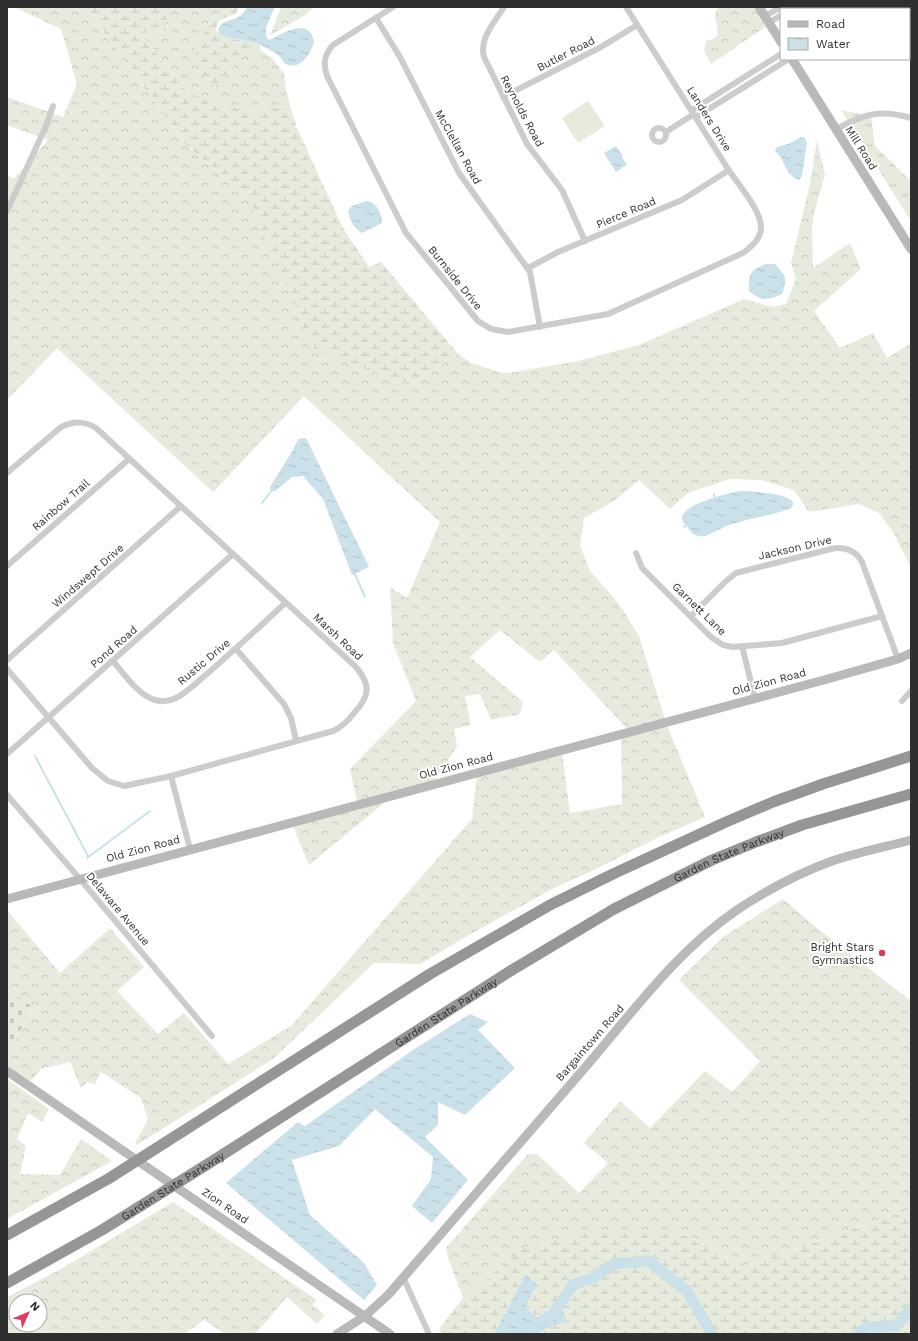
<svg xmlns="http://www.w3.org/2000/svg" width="918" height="1341" font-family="'Work Sans',sans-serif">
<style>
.grass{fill:url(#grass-tufts)}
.forest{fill:url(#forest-crowns);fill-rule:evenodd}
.wetland{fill:url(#wetland-marsh)}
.cemetery{fill:url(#cemetery-stones)}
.green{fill:#e7ebde}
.water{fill:url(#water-ripples)}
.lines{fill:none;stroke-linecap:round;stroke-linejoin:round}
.stream{stroke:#cbe1ea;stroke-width:2}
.river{stroke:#cbe1ea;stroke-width:11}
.street{stroke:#ccc;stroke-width:6}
.secondary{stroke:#b9b9b9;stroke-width:9}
.highway{stroke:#969696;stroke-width:11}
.poi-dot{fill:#db3c59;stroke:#fff;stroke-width:1.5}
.labels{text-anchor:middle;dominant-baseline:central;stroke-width:4;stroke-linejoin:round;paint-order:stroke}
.street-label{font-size:11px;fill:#2f2f2f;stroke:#fff}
.poi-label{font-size:11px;fill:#2f2f2f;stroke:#fff;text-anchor:end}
</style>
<defs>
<pattern id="grass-tufts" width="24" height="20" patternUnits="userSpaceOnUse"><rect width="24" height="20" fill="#e7ebde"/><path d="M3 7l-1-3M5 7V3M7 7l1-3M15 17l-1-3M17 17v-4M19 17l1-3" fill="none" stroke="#c6cabf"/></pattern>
<pattern id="forest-crowns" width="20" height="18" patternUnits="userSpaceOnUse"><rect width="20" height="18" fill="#e7ebde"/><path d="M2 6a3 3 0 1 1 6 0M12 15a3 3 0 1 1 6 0" fill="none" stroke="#c6cabf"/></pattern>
<pattern id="wetland-marsh" width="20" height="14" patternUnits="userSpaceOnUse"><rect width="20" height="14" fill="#e7ebde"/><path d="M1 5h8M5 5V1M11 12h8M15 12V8" fill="none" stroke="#c6cabf"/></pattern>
<pattern id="cemetery-stones" width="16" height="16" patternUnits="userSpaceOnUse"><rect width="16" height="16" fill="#e7ebde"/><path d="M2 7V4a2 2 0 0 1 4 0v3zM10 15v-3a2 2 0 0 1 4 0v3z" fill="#c6cabf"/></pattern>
<pattern id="water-ripples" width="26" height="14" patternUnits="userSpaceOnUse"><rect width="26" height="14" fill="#cbe1ea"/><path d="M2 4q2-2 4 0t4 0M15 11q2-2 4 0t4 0" fill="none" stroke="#afc1c9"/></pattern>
</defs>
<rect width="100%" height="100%" fill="#fff"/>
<path class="grass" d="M841 110 871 116 875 146 911 181V221Z"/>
<g class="forest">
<path d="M14 7H86L187 146 247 196 315 349 409 385 458 354 471 363 499 372 509 373 578 361 639 345 744 299 773 307 786 304 796 278 791 263 810 184 817 140 825 175 814 213 812 228 813 268 850 243 861 269 814 311 840 348 873 333 887 358 911 343V568L893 532 879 513 859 504 809 512 794 490 761 480 730 479 688 493 670 509 639 480 614 501 584 518 580 545 590 571 619 604 639 636 666 723 705 817 657 838 596 869 554 888 469 935 420 964 374 963 273 1059 137 1145 135 1143 148 1120 141 1098 101 1072 95 1084 87 1082 81 1088 70 1062 41 1069 30 1082 7 1066V1052L34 1009 7 990V910L60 973 110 928 144 967 117 991 158 1034 184 1013 228 1064 291 1026 472 819 477 774 562 752 570 813 622 804 621 736 631 733 554 650 540 662 500 630 470 657 523 702 520 714 491 720 480 694 465 696 471 725 454 729 457 746 432 785 391 797 309 865 292 824 358 806 350 769 416 701 393 643 390 587 407 598 440 522 304 396 213 492 57 348 7 400V175L14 179 48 140 7 125V97L63 117 77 84 61 29Z"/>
<path d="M165 7H217L195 49 230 70 246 52 260 50 272 58 284 73 286 90 290 106 249 112 188 93 140 33 168 31Z"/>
<path d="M281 7H315L305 15 271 35 272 31Z"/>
<path d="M718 7H755L767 26 711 64 704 51 706 41C725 39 715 26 715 16 715 13 717 10 718 7Z"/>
<path d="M783 899 823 933 911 1001V1209L747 1266 682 1234 524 1248 463 1298 448 1258 446 1248 528 1154H537L579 1193 608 1163 584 1143 620 1101 650 1128 705 1071 732 1092 760 1061 679 980 723 937Z"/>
<path d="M7 1079 49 1109 42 1122 28 1113 17 1139 26 1146 20 1174 60 1175 81 1139 112 1161 7 1219Z"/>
<path d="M173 1202 317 1300 312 1305 325 1315 317 1324 287 1297 255 1334H225L204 1320 184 1334H7V1297L61 1269ZM16 1301H40V1325H16Z"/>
</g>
<g class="wetland">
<path d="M86 7H165L168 31 140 33 188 93 249 112 290 106 297 128 343 228 369 267 381 262 458 354 409 385 315 350 247 196 187 146Z"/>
<path d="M217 7H239L236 14 220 20 215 30 232 39 247 41 260 45V50L246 52 214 87 201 73 195 49Z"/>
<path d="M911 1209V1334H540L541 1331 567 1321 563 1311 537 1317 525 1307 526 1274 494 1334H441L439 1329 463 1298 524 1248 591 1231 682 1234 747 1266Z"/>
</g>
<path class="cemetery" d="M7 990 34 1008 7 1052Z"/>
<path class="green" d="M588 101 605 126 578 143 562 118Z"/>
<g class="water">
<path d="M247 7H275C271 16 263 29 267 38L269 40C282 34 310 15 314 42 311 53 300 71 286 64 283 63 282 59 280 57 273 51 264 46 255 43 243 39 231 40 220 34L218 29C225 15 237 26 247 7Z"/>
<path d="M801 137 805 138 807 143 802 176 799 180C788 176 786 167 781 158 779 155 776 153 775 150L777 147 788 144Z"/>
<path d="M616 146 623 156 622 157 627 165 616 172 604 153Z"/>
<path d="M366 201C376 201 382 214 382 223L362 233C354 229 349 219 348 211L352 206Z"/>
<path d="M765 264H775C786 276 788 278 782 294 767 301 762 301 749 291 749 273 749 272 765 264Z"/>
<path d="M306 438 369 567 352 575 323 499 303 476 292 477 275 491H271L270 487 293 450 298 439Z"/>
<path d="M740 491C745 491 802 493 792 507 790 509 785 510 783 511 764 517 743 519 724 527 717 530 706 538 698 536 692 535 689 529 685 524 668 507 729 493 740 491Z"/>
<path d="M470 1014 488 1022 478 1030 515 1068 465 1115 438 1102V1125L425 1137 468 1180 432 1223 412 1206 431 1179 433 1157 375 1109 339 1146 292 1160 310 1215 364 1263 377 1285 364 1300 226 1183 298 1122 305 1126 413 1050Z"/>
<path d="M526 1274 537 1285 525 1307 537 1317 563 1311 567 1321 541 1331 540 1334H494Z"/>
</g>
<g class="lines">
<g class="stream">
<path d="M714 494 715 498"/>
<path d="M262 503 272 490"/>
<path d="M684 527 686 525"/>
<path d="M354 572 365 597"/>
<path d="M35 756 88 856"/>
<path d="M87 858 150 811"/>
</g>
<g class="river">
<path d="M529 1334 534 1325 552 1315 574 1284 593 1278 614 1264 649 1261 687 1291 712 1334"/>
<path d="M859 1334 866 1327 896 1326 911 1309"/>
</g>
<g class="street">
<path d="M393 7 333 45C324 55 323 64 327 76L406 233 478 321 491 329 508 332 608 314 743 253C752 246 762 238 761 226 760 209 738 184 728 169 694 115 660 61 626 7"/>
<path d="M504 7C495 21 479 39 484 57L527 144 562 190 585 241"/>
<path d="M789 9 790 7"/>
<path d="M765 16 781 7"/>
<path d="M376 18 400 57 459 173 530 272 540 327"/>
<path d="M769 23 781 15"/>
<path d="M503 97 601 47 637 25"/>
<path d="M692 110 781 54"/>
<path d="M696 117 789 59"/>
<circle cx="659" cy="135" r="7"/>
<path d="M836 129C865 114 879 109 911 118"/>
<path d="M666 132 694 114"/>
<path d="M7 211 46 126 53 106"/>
<path d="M528 268 558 252 682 200 729 170"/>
<path d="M7 473 61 427C74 421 84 421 96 428L356 667C371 685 370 696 354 713 348 721 342 727 333 731L171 776 124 786 108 781 92 768 7 669"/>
<path d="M636 553 642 568 711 637 723 645 733 647 782 643 882 616"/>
<path d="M7 566 129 459"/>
<path d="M691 616 725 582 736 573 831 549C843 546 856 550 862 562L898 659"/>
<path d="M742 646 755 699"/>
<path d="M236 649 284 704 291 718 296 740"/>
<path d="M7 660 181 506"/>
<path d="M113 661C124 674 139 696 155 700 162 702 170 701 176 698 188 692 198 681 208 673 234 650 260 627 285 603"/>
<path d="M902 701 911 691"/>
<path d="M7 754 233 554"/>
<path d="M171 776 190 849"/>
<path d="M7 795 80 879 212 1036"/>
<path d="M403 1277 429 1334"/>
</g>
<g class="secondary">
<path d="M759 7 781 42"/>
<path d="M792 59 911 249"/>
<path d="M7 899 824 680 898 659 911 653"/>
<path d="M7 1071 390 1334"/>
<path d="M337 1334 365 1316 389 1294C455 1217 522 1140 589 1063 635 1009 678 950 737 910 767 890 799 873 832 861 858 852 885 847 911 840"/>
</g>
<g class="highway">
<path d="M7 1235 108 1179 430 974 550 905 615 873 726 822 773 802 823 784 911 756"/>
<path id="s1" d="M7 1283 102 1230 211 1162 512 970 614 909 712 860 756 842 802 825 911 794"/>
</g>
</g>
<circle class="poi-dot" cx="882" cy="953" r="4"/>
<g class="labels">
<g class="street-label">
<text transform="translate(566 54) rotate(-27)">Butler Road</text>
<text transform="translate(522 111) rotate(62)">Reynolds Road</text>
<text transform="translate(709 119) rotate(58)">Landers Drive</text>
<text transform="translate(458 147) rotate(61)">McClellan Road</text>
<text transform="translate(861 148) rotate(58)">Mill Road</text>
<text transform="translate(626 213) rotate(-23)">Pierce Road</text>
<text transform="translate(455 278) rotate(51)">Burnside Drive</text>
<text transform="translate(61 505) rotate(-41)">Rainbow Trail</text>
<text transform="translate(795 548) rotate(-13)">Jackson Drive</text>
<text transform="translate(88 576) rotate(-41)">Windswept Drive</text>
<text transform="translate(699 609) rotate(44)">Garnett Lane</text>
<text transform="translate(338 637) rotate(43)">Marsh Road</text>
<text transform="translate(114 647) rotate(-41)">Pond Road</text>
<text transform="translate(204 662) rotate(-40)">Rustic Drive</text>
<text transform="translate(769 682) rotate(-15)">Old Zion Road</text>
<text transform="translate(456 766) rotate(-15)">Old Zion Road</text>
<text transform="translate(143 849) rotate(-15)">Old Zion Road</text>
<text stroke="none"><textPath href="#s1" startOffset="840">Garden State Parkway</textPath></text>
<text transform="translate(118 909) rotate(50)">Delaware Avenue</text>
<text stroke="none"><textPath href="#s1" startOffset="516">Garden State Parkway</textPath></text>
<text transform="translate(590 1043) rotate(-49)">Bargaintown Road</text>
<text stroke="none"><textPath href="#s1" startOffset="192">Garden State Parkway</textPath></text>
<text transform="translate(225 1206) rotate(35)">Zion Road</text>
</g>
<g class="poi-label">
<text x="874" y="947">Bright Stars<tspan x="874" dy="13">Gymnastics</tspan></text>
</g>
</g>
<rect width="918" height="1341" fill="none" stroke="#2f2f2f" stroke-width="16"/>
<rect x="780" y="8" width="130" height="52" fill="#ffffff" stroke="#acacac"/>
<rect x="788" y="21" width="20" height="6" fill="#b9b9b9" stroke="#acacac"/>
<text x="816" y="28" font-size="12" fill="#2f2f2f">Road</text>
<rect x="788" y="38" width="20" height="12" fill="url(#water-ripples)" stroke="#acacac"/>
<text x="816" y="48" font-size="12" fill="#2f2f2f">Water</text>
<g transform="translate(28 1313) rotate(46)"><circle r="19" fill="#ffffff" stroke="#acacac"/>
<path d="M0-3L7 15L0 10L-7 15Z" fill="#db3c59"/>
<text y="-6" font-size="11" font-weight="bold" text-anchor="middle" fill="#2f2f2f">N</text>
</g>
</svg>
